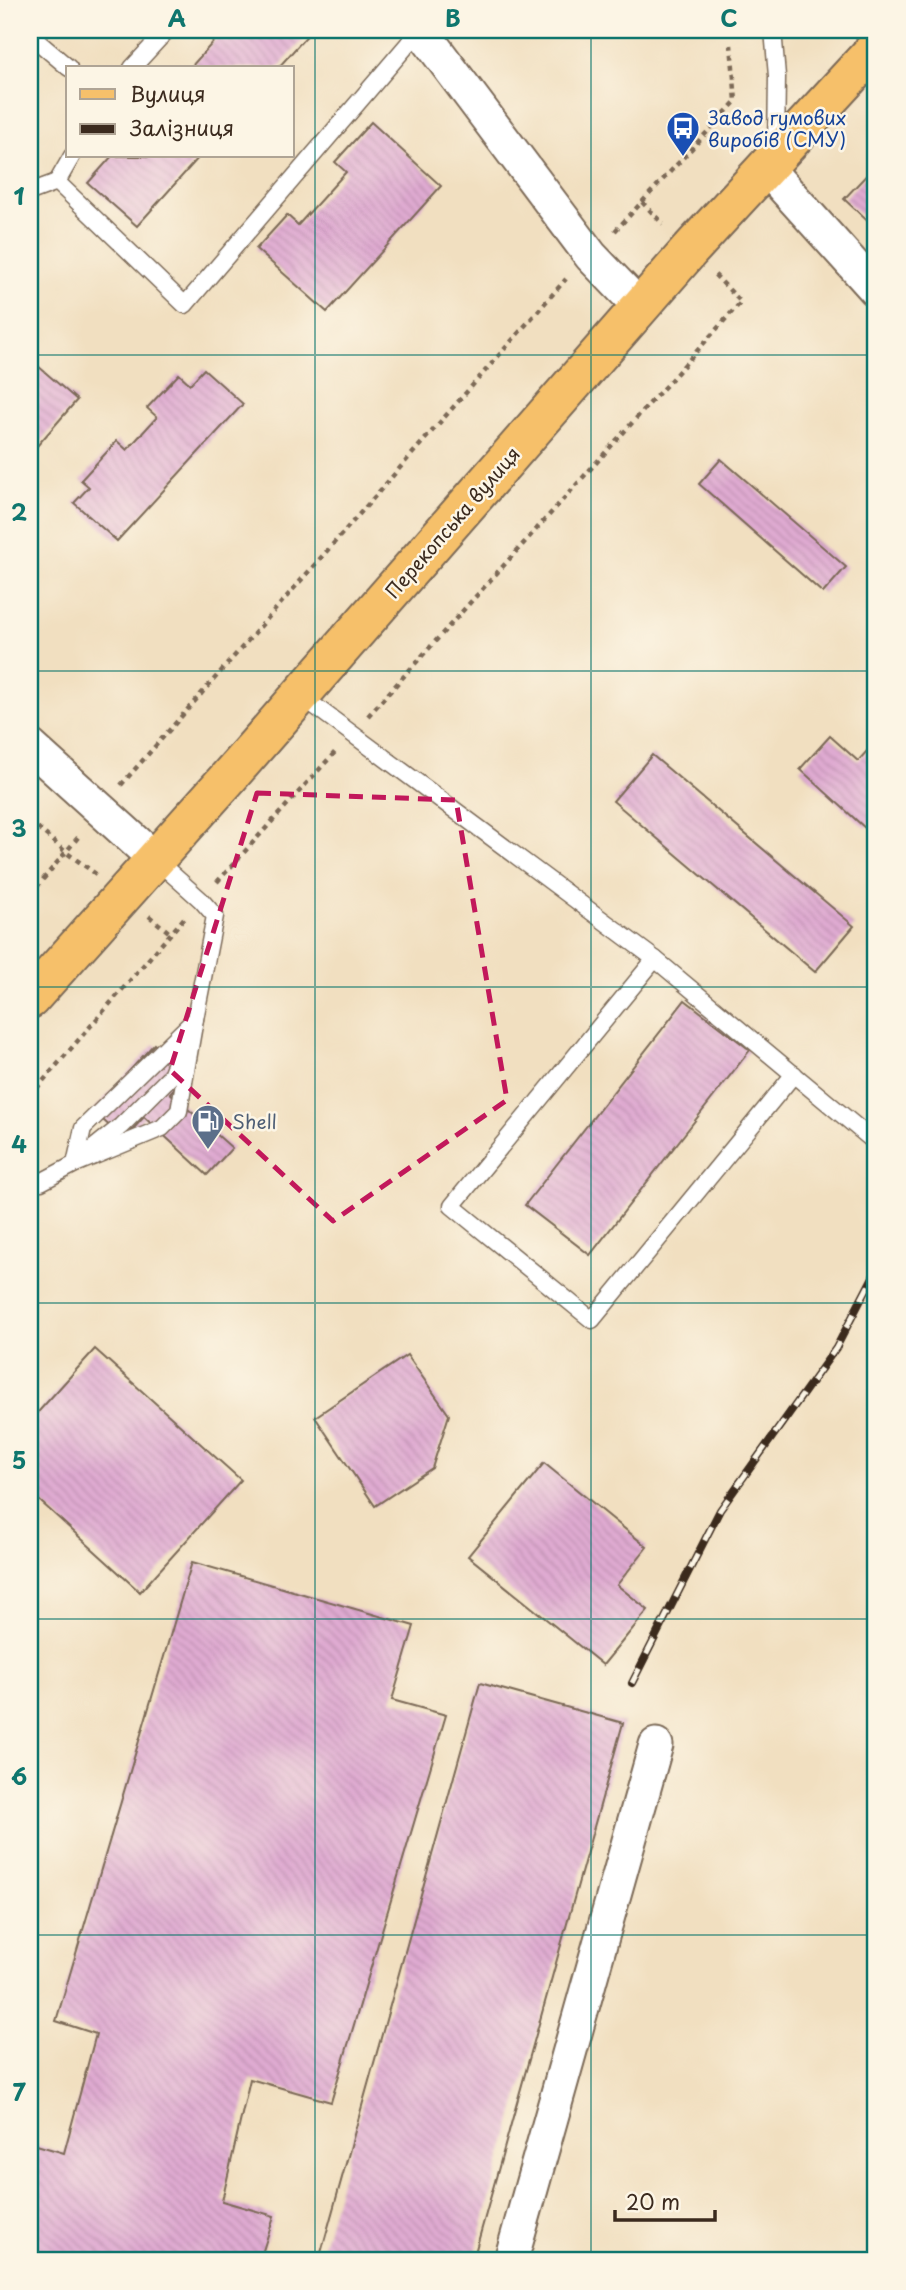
<svg xmlns="http://www.w3.org/2000/svg" width="906" height="2290" font-family="'Playpen Sans',sans-serif">
<style>
.building{fill:url(#building-back-hatch)}
.lines{fill:none;stroke-linecap:round;stroke-linejoin:round}
.service-casing{stroke:#7b6957;stroke-width:19}
.minor-casing{stroke:#7b6957;stroke-width:37}
.primary-casing{stroke:#7b6957;stroke-width:42}
.path{stroke:#7b6957;stroke-width:4.5;stroke-dasharray:5 5;stroke-linecap:butt}
.service{stroke:#fff;stroke-width:16}
.minor{stroke:#fff;stroke-width:33}
.primary{stroke:#f6c06b;stroke-width:38}
.rail-casing{stroke:#3b2a1e;stroke-width:8}
.rail{stroke:#fcf5e5;stroke-width:5;stroke-dasharray:16;stroke-linecap:butt}
.marked{fill:none;stroke:#c2185b;stroke-width:5;stroke-dasharray:14 9;stroke-linejoin:round}
.grid{fill:none;stroke:#0f766e;stroke-width:2;stroke-opacity:0.55}
.labels{text-anchor:middle;dominant-baseline:central;stroke-width:5;stroke-linejoin:round;paint-order:stroke}
.transit-label{font-size:19px;fill:#164399;stroke:#fcf5e5;text-anchor:start}
.street-label{font-size:19px;fill:#3b2a1e;stroke:#fcf5e5}
.service-label{font-size:19px;fill:#4e5e75;stroke:#fcf5e5;text-anchor:start}
.neatline{fill:none;stroke:#0f766e;stroke-width:2.5}
.grid-label{font-size:23px;text-anchor:middle;font-weight:bold;fill:#0f766e}
</style>
<defs>
<pattern id="building-back-hatch" width="6" height="6" patternUnits="userSpaceOnUse" patternTransform="scale(1.75)"><rect width="6" height="6" fill="#dfaad1"/><path d="M-1 5l2 2M0 0l6 6M5-1l2 2" fill="none" stroke="#c092b3"/></pattern>
</defs>
<rect width="100%" height="100%" fill="#fcf5e5"/>
<filter id="ink" filterUnits="userSpaceOnUse"><feTurbulence type="fractalNoise" baseFrequency=".0143" numOctaves="2"/><feDisplacementMap in="SourceGraphic" scale="14" xChannelSelector="R" yChannelSelector="G"/><feConvolveMatrix kernelMatrix="1 2 1 2 8 2 1 2 1" color-interpolation-filters="sRGB"/></filter>
<filter id="wash" filterUnits="userSpaceOnUse"><feTurbulence type="fractalNoise" baseFrequency=".00686" numOctaves="4" result="noise"/><feDisplacementMap in="SourceGraphic" scale="28" xChannelSelector="R" yChannelSelector="G"/><feGaussianBlur stdDeviation="1.57" result="paint"/><feColorMatrix in="noise" values="0 0 0 0 0 0 0 0 0 0 0 0 0 0 0 0 0 1.4 0 .05"/><feComposite in="paint" operator="in"/></filter>
<g filter="url(#wash)">
<rect width="100%" height="100%" fill="#f1dfc0"/>
<g id="blocks">
<g class="building">
<path d="M224 30H312L278 68H190Z"/>
<path d="M371 122 441 186 327 312 256 249 287 215 298 225 346 172 335 162Z"/>
<path d="M112 156H200L137 226 88 183Z"/>
<path d="M876 165V229L844 199Z"/>
<path d="M30 359 77 400 30 454Z"/>
<path d="M204 369 243 404 117 541 74 503 89 487 81 480 117 441 127 450 157 417 147 408 179 374 190 384Z"/>
<path d="M721 459 846 567 823 593 699 484Z"/>
<path d="M830 736 858 761 876 741V815L865 828 800 769Z"/>
<path d="M652 755 854 926 815 972 613 801Z"/>
<path d="M685 1000 750 1050 590 1255 525 1205Z"/>
<path d="M154 1044 187 1074 170 1093 232 1148 207 1175 144 1117 124 1139 93 1111Z"/>
<path d="M95 1349 241 1480 140 1592 30 1492V1421Z"/>
<path d="M407 1355 449 1415 432 1468 375 1506 315 1417Z"/>
<path d="M544 1463 647 1547 617 1585 648 1610 603 1665 468 1556Z"/>
<path d="M192 1562 414 1626 392 1700 446 1715 331 2102 250 2079 222 2201 274 2216 260 2260H41L42 2257 30 2253V2143L64 2153 96 2034 56 2021Z"/>
<path d="M480 1683 623 1723 473 2260H319Z"/>
</g>
</g>
</g>
<g filter="url(#ink)">
<use href="#blocks" fill-opacity="0" stroke="#7b6957" stroke-width="2"/>
<g class="lines">
<defs>
<g id="service">
<path d="M773 30 777 76 776 149"/>
<path d="M30 35 69 68"/>
<path d="M132 68 167 30"/>
<path d="M72 156 57 182 185 305 420 30"/>
<path d="M30 192 57 182"/>
<path d="M300 695 655 959 876 1143"/>
<path d="M655 959 452 1206 592 1320 794 1074"/>
<path d="M90 1151 121 1126 170 1077 184 1043"/>
<path d="M75 1164 162 1128 179 1111 195 1019"/>
<path d="M30 1183 41 1182 75 1164 83 1128 195 1019 215 916 201 900 154 858"/>
</g>
<g id="minor">
<path d="M421 30 591 256 641 308"/>
<path d="M767 169 876 290"/>
<path d="M30 746 154 858"/>
<path d="M511 2260 656 1745"/>
</g>
<path id="primary" d="M30 999 227 779 690 250 876 48"/>
</defs>
<use href="#service" class="service-casing"/>
<use href="#minor" class="minor-casing"/>
<use href="#primary" class="primary-casing"/>
<g class="path">
<path d="M806 38 813 30"/>
<path d="M642 202 663 224"/>
<path d="M615 231 736 101 731 45"/>
<path d="M368 716 741 302 714 274"/>
<path d="M121 785 566 279"/>
<path d="M30 821 67 853 96 874"/>
<path d="M217 882 336 751"/>
<path d="M30 895 80 835"/>
<path d="M149 916 170 933"/>
<path d="M30 1096 185 917"/>
</g>
<use href="#service" class="service"/>
<use href="#minor" class="minor"/>
<use href="#primary" class="primary"/>
<defs>
<path id="rail" d="M632 1683 720 1510 836 1348 876 1271"/>
</defs>
<use href="#rail" class="rail-casing"/>
<use href="#rail" class="rail"/>
</g>
</g>
<path class="marked" d="M257 793 456 800 507 1100 333 1221 170 1070Z"/>
<path class="grid" d="M315 30V2260M591 30V2260M30 355H876M30 671H876M30 987H876M30 1303H876M30 1619H876M30 1935H876"/>
<defs>
<symbol id="bus-pin" viewBox="-11 -11 22 30"><path d="M0 17L-7.5 6A9.5 9.5 0 1 1 7.5 6Z" fill="#1a4fb4" stroke="#fcf5e5"/><path d="M-5-6H5V4H4V6H2V4H-2V6H-4V4H-5ZM-3.5-4V0h7V-4ZM-3.5 1.2v1.5H-2V1.2ZM2 1.2v1.5H3.5V1.2Z" fill="#fff"/></symbol>
<symbol id="fuel-pin" viewBox="-11 -11 22 30"><path d="M0 17L-7.5 6A9.5 9.5 0 1 1 7.5 6Z" fill="#5c6f8a" stroke="#fcf5e5"/><path d="M-5.5-6h7V0h2V4h1.3V-2.5L3-4.5l.8-.8L6-3V5H2.5V1h-1V6h-7ZM-4.2-4.7v3.2H.2V-4.7Z" fill="#fff"/></symbol>
</defs>
<g fill-rule="evenodd">
<use href="#bus-pin" x="664" y="109" width="38" height="52"/>
<use href="#fuel-pin" x="189" y="1102" width="38" height="52"/>
</g>
<g class="labels">
<g class="transit-label">
<text x="708" y="117">Завод гумових<tspan x="708" dy="22">виробів (СМУ)</tspan></text>
</g>
<g class="street-label">
<text transform="translate(452 522) rotate(-49)">Перекопська вулиця</text>
</g>
<g class="service-label">
<text x="232" y="1121">Shell</text>
</g>
</g>
<rect width="906" height="2290" fill="none" stroke="#fcf5e5" stroke-width="77"/>
<rect x="66" y="66" width="228" height="91" fill="#fcf5e5" stroke="#afa495" stroke-width="2"/>
<rect x="80" y="89" width="35" height="10" fill="#f6c06b" stroke="#afa495" stroke-width="2"/>
<text x="130" y="102" font-size="21" fill="#3b2a1e">Вулиця</text>
<rect x="80" y="124" width="35" height="10" fill="#3b2a1e" stroke="#afa495" stroke-width="2"/>
<text x="130" y="136" font-size="21" fill="#3b2a1e">Залізниця</text>
<path d="M615 2210v10h100v-10" fill="none" stroke="#3b2a1e" stroke-width="3.5"/>
<text x="626" y="2210" font-size="21" fill="#3b2a1e" stroke="#fcf5e5" stroke-width="5" paint-order="stroke">20 m</text>
<rect x="38" y="38" width="829" height="2214" class="neatline"/>
<g class="grid-label">
<text x="177" y="27">A</text>
<text x="453" y="27">B</text>
<text x="729" y="27">C</text>
<text x="19" y="205">1</text>
<text x="19" y="521">2</text>
<text x="19" y="837">3</text>
<text x="19" y="1153">4</text>
<text x="19" y="1469">5</text>
<text x="19" y="1785">6</text>
<text x="19" y="2101">7</text>
</g>
</svg>
